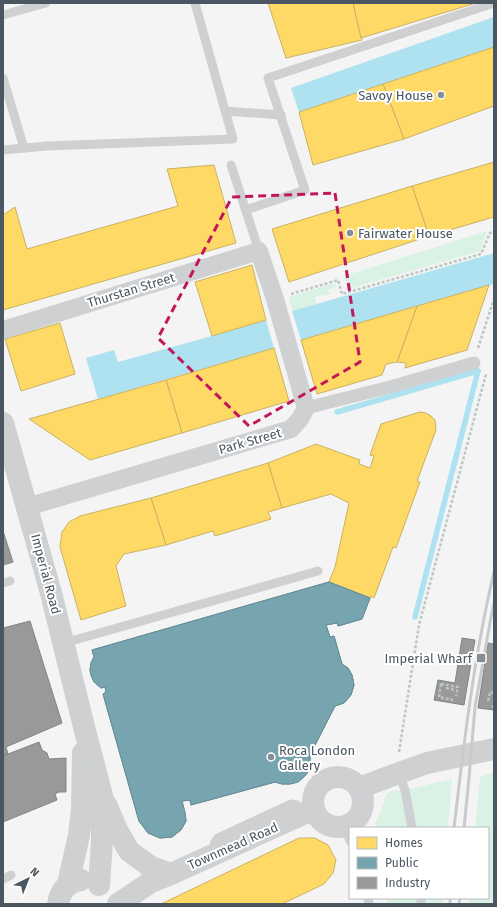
<svg xmlns="http://www.w3.org/2000/svg" width="497" height="907" font-family="'Fira Sans',sans-serif">
<style>
.green{fill:#d9f2e3}
.water{fill:#aee2f0}
.homes{fill:#ffd966;stroke:#c9b264}
.public{fill:#76a5af;stroke:#698d98;fill-rule:evenodd}
.industry{fill:#999;stroke:#818588}
.lines{fill:none;stroke-linecap:round;stroke-linejoin:round}
.stream{stroke:#aee2f0;stroke-width:5.5}
.path{stroke:#bcc7c4;stroke-width:2.5;stroke-dasharray:3 2;stroke-linecap:butt}
.service{stroke:#ced0d2;stroke-width:9}
.pedestrian{stroke:#ced0d2;stroke-width:13}
.minor{stroke:#ced0d2;stroke-width:18}
.tertiary{stroke:#ced0d2;stroke-width:22}
.rail{stroke:#c9cacc;stroke-width:3}
.path-bridge{stroke:#bcc7c4;stroke-width:2.5;stroke-dasharray:3 2;stroke-linecap:butt}
.marked{fill:none;stroke:#c2185b;stroke-width:3;stroke-dasharray:8 5;stroke-linejoin:round}
.poi-dot{fill:#868d94;stroke:#fff;stroke-width:1.5}
.labels{text-anchor:middle;dominant-baseline:central;stroke-width:4;stroke-linejoin:round;paint-order:stroke}
.poi-label{font-size:13px;fill:#4a5661;stroke:#fff;text-anchor:end}
.street-label{font-size:13px;fill:#4a5661;stroke:#fff}
</style>
<rect width="100%" height="100%" fill="#f4f4f4"/>
<g class="green">
<path d="M487 231 480 251 348 289 344 276Z"/>
<path d="M335 283 336 287 328 290 330 294 326 296 325 294 315 297 316 304 292 311 289 297Z"/>
<path d="M494 772V904H469V898H488V828H475L480 777Z"/>
<path d="M452 779 448 828H377L375 823 381 811 386 795 392 791 405 790Z"/>
<rect x="387" y="898" width="56" height="6"/>
</g>
<g class="water">
<path d="M494 17V47L299 112 291 88Z"/>
<path d="M494 253V284L301 340 292 311Z"/>
<path d="M266 320 274 348 98 399 86 358 114 350 118 362 212 336Z"/>
</g>
<g class="homes">
<path d="M268 3H353L362 40 286 58Z"/>
<path d="M353 3H476L361 38Z"/>
<path d="M494 47V106L404 139 383 84Z"/>
<path d="M383 84 404 139 313 165 299 112Z"/>
<path d="M494 162V217L429 236 412 186Z"/>
<path d="M214 165 236 243 3 310V215L15 207 27 249 178 206 167 169Z"/>
<path d="M412 186 429 236 289 282 272 229Z"/>
<path d="M252 265 266 320 212 336 195 282Z"/>
<path d="M489 285 467 350 405 368 406 363 397 362 417 306Z"/>
<path d="M417 306 397 362 386 364 382 375 317 394 301 340Z"/>
<path d="M60 323 75 374 21 391 5 339Z"/>
<path d="M274 348 289 401 182 433 166 380Z"/>
<path d="M166 380 182 433 90 460 29 419Z"/>
<path d="M420 412 426 413 431 416 435 420 436 430 417 481 420 482 396 548 393 547 374 598 371 596 370 598 329 582 335 567 349 503 331 494 282 508 268 463 316 444 360 460 359 464 370 468 374 456 370 455 381 424Z"/>
<path d="M268 463 282 508 268 512 271 519 215 536 213 531 166 545 151 498Z"/>
<path d="M151 498 166 545 124 554 116 566 126 606 81 620 60 547 62 532 69 522 80 516Z"/>
<path d="M299 838H315L328 845 336 860 333 873 324 884 282 904H161Z"/>
</g>
<g class="public">
<path d="M329 582 370 598 362 619 338 626 337 623 326 625 330 637 334 636 342 664 348 668 352 675 354 685 351 695 344 703 335 706 310 755V766L306 775 298 782 290 784H282L275 782 191 805 190 800 182 801 185 813 186 821 181 830 172 837 160 838 148 833 139 821 103 694 106 692 105 687 101 688 94 682 91 675 90 670 91 663 94 657 92 650ZM287 636 300 681 268 740 172 767 145 678Z"/>
<path d="M329 582 370 598 362 619 338 626 337 623 326 625 330 637 334 636 342 664 348 668 352 675 354 685 351 695 344 703 335 706 310 755V766L306 775 298 782 290 784H282L275 782 191 805 190 800 182 801 185 813 186 821 181 830 172 837 160 838 148 833 139 821 103 694 106 692 105 687 101 688 94 682 91 675 90 670 91 663 94 657 92 650Z"/>
</g>
<g class="industry">
<path d="M3 531 13 562 3 565Z"/>
<path d="M30 621 62 723 6 747 8 754 3 756V628Z"/>
<path d="M462 638 475 640 464 705 434 700 438 680 455 683Z"/>
<path d="M488 643 494 644V710L478 708Z"/>
<path d="M39 742 42 750 47 753 49 759 66 758V792H59L55 794 57 800 3 822V756Z"/>
</g>
<g class="lines">
<g class="stream">
<path d="M337 412 478 371"/>
<path d="M415 617 478 371"/>
</g>
<g class="path">
<path d="M291 294 338 280 342 294 481 254 490 233 494 232"/>
<path d="M478 348 494 299"/>
<path d="M441 684 458 687 456 696"/>
<path d="M446 688 455 690"/>
<path d="M493 697H494"/>
<path d="M488 701 490 692 494 693"/>
<path d="M492 706 494 707"/>
<path d="M399 752 419 625 486 374"/>
</g>
<g class="service">
<path d="M3 15 46 3"/>
<path d="M3 78 24 148"/>
<path d="M225 111 281 115"/>
<path d="M3 150 47 146 233 139 195 3"/>
<path d="M231 165 259 251"/>
<path d="M246 210 305 190 268 78 494 3"/>
<path d="M3 583 10 581"/>
<path d="M64 643 318 571"/>
<path d="M399 773 405 790 412 828"/>
<path d="M345 826 350 841"/>
<path d="M213 853 215 842 218 838 291 804 297 805 303 814"/>
<path d="M3 879 11 875"/>
<path d="M368 898 369 904"/>
<path d="M421 898V904"/>
</g>
<path class="pedestrian" d="M306 408 390 387 474 363"/>
<path class="minor" d="M3 330 259 251 275 299 306 408 300 419 291 429 27 507"/>
<g class="tertiary">
<path d="M3 423 51 593 84 727 102 795V841L99 885"/>
<circle cx="338" cy="802" r="25"/>
<path d="M359 788 399 773 427 763 494 749"/>
<path d="M106 804 117 830 129 851 151 867 171 874"/>
<path d="M68 884 79 835 82 809 83 753"/>
<path d="M58 904C60 891 67 882 81 880"/>
<path d="M118 904 151 882 171 874 314 809"/>
</g>
<g class="rail">
<path d="M454 828C464 742 474 656 494 572"/>
<path d="M464 828 469 778 475 707 491 617 494 603"/>
<path d="M450 904V898"/>
<path d="M459 904 460 898"/>
</g>
<path class="path-bridge" d="M441 684 439 697 453 700"/>
</g>
<path class="marked" d="M335 193 360 362 249 426 158 338 232 197Z"/>
<g class="poi-dot">
<circle cx="441" cy="95" r="4"/>
<circle cx="350" cy="233" r="4"/>
<rect x="476" y="653" width="10" height="10" rx="2"/>
<circle cx="271" cy="757" r="4"/>
</g>
<g class="labels">
<g class="poi-label">
<text x="433" y="95">Savoy House</text>
<text x="358" y="233" text-anchor="start">Fairwater House</text>
<text x="472" y="658">Imperial Wharf</text>
<text x="279" y="750" text-anchor="start">Roca London<tspan x="279" dy="15">Gallery</tspan></text>
</g>
<g class="street-label">
<text transform="translate(131 290) rotate(-17)">Thurstan Street</text>
<text transform="translate(250 441) rotate(-16)">Park Street</text>
<text transform="translate(46 574) rotate(75)">Imperial Road</text>
<text transform="translate(233 846) rotate(-24)">Townmead Road</text>
</g>
</g>
<rect width="497" height="907" fill="none" stroke="#4a5661" stroke-width="8"/>
<rect x="349" y="827" width="140" height="72" fill="#ffffff" stroke="#b7bbc0"/>
<rect x="357" y="837" width="20" height="12" fill="#ffd966" stroke="#b7bbc0"/>
<text x="385" y="847" font-size="12" fill="#4a5661">Homes</text>
<rect x="357" y="857" width="20" height="12" fill="#76a5af" stroke="#b7bbc0"/>
<text x="385" y="867" font-size="12" fill="#4a5661">Public</text>
<rect x="357" y="877" width="20" height="12" fill="#999999" stroke="#b7bbc0"/>
<text x="385" y="887" font-size="12" fill="#4a5661">Industry</text>
<g transform="translate(28 879) rotate(43)" stroke="#ffffff" stroke-width="3" paint-order="stroke">
<path d="M0-3L7 15L0 10L-7 15Z" fill="#4a5661"/>
<text y="-6" font-size="11" font-weight="bold" text-anchor="middle" fill="#4a5661">N</text>
</g>
</svg>
